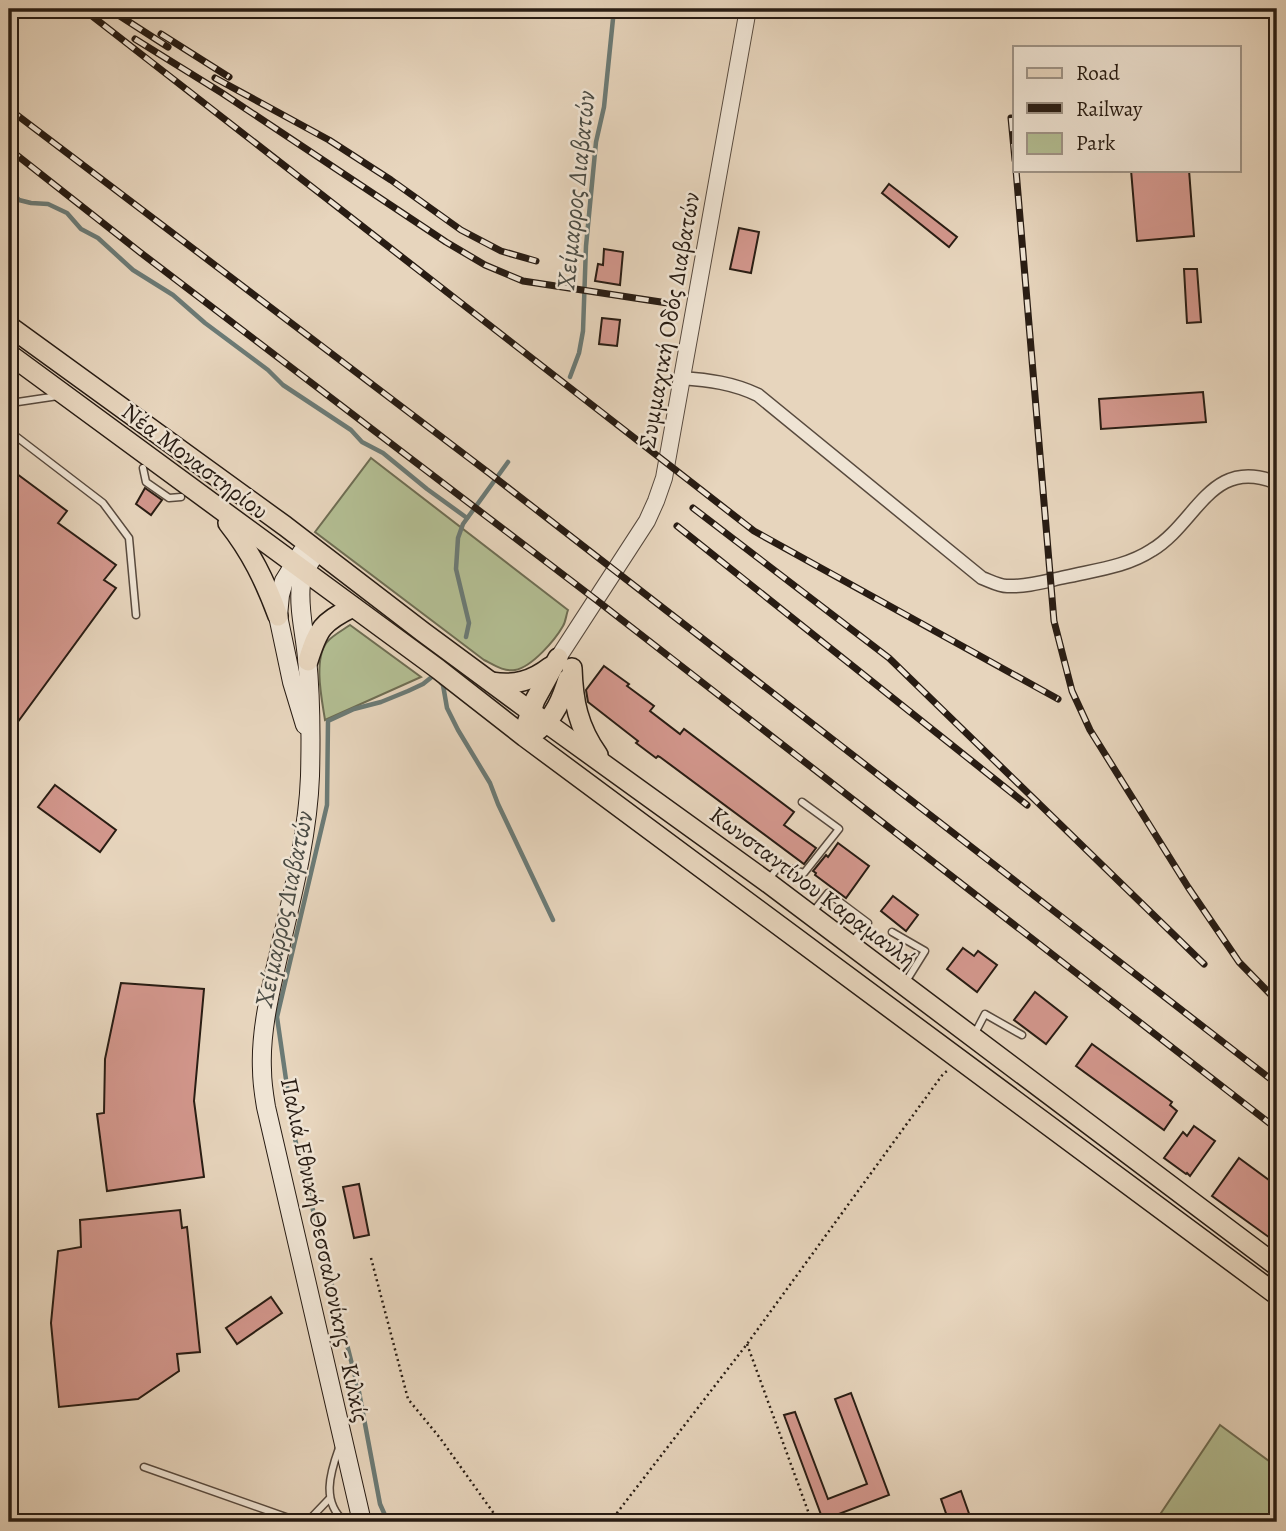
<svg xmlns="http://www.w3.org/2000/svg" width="1286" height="1531" font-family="Alegreya,serif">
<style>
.green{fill:#b3be93;stroke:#6e6d53;stroke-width:2}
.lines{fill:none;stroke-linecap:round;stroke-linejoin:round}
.stream{stroke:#6b7a75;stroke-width:4.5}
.building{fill:#d3978d;stroke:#281c13;stroke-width:2}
.service-casing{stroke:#584a3e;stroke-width:9}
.minor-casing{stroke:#584a3e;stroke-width:15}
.tertiary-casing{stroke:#584a3e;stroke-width:18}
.secondary-casing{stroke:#281c13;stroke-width:20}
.primary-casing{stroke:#281c13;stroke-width:22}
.path{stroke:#281c13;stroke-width:2.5;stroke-dasharray:2 3.5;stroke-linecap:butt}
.service{stroke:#efe4d4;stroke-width:6}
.minor{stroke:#efe4d4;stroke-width:12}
.tertiary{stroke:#efe4d4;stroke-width:16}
.secondary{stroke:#efe4d4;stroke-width:18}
.primary{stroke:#e7d5bd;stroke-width:19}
.rail-casing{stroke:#281c13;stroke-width:7}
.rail{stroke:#efe4d4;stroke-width:4.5;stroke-dasharray:13;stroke-linecap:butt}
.labels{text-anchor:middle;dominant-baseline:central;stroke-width:5;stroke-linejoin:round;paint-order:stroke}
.street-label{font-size:24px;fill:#281c13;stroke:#efe4d4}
.water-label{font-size:26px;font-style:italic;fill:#4a4b44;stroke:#efe4d4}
</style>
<rect width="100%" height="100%" fill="#e7d5bd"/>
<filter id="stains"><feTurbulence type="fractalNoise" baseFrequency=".00286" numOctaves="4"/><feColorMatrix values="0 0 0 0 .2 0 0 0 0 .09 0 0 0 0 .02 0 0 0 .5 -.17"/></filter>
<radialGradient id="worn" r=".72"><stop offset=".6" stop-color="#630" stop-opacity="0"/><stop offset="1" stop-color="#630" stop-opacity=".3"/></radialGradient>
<g class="green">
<path d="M371 458 568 610C566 615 566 621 563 626 555 640 532 667 515 670 504 672 494 665 484 660L315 532Z"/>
<path d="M350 625 421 677 325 720C322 700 313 660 327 642 333 635 343 630 350 625Z"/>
<path d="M1220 1425 1277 1467V1522H1155Z"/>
</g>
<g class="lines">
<g class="stream">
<path d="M9 191 12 192 19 200 31 203 48 204 67 213 81 229 98 238 133 270 173 295 205 323 268 370 283 385 351 430 362 442 383 453 427 489 467 518"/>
<path d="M570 377 579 353 583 331 586 246 596 142 604 107 614 9"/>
<path d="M466 637 469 623 456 569 458 538 463 524 508 462"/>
<path d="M441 683 443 685 447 708 458 730 490 783 498 804 553 920"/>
<path d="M388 1522 380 1504 359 1392 294 1135 277 1017 327 805 328 721 354 709 381 702 408 691 423 684 433 676 435 677"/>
</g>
</g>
<g class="building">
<path d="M1131 170H1189L1194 236 1137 241Z"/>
<path d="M889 184 957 237 949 247 882 193Z"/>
<path d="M739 228 759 232 751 273 730 269Z"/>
<path d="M604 249 623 252 620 285 595 281 598 264 603 265Z"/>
<path d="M1184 269H1197L1201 322 1187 323Z"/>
<path d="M602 318 620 320 617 346 599 344Z"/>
<path d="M1203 392 1206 422 1101 429 1099 399Z"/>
<path d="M9 468 67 511 58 523 116 565 104 580 116 588 9 734Z"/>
<path d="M145 488 162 500 151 515 136 504Z"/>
<path d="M604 666 629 684 627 686 654 706 650 711 680 734 684 729 794 812 784 825 816 848 804 864 660 757 658 756 656 758 636 743 638 741 588 702 586 690Z"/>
<path d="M55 785 116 830 100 852 38 807Z"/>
<path d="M838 843 869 866 846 898 815 875 816 873 813 871 826 855 828 857Z"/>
<path d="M893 896 918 915 906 931 881 911Z"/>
<path d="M963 948 974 956 978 951 997 965 977 992 947 969Z"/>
<path d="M121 983 204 989 194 1101 204 1177 107 1191 97 1114 104 1113 105 1059Z"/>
<path d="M1035 992 1067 1017 1046 1044 1014 1020Z"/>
<path d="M1092 1044 1172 1102 1170 1105 1177 1111 1164 1130 1076 1066Z"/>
<path d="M1194 1126 1215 1141 1190 1176 1187 1173 1186 1174 1164 1158 1183 1132 1187 1136Z"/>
<path d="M1239 1158 1277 1186V1243L1212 1196Z"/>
<path d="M359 1184 369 1235 354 1238 343 1187Z"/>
<path d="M180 1210 182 1228 187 1227 200 1352 177 1354 179 1371 138 1399 59 1407 51 1323 58 1251 81 1247 80 1220Z"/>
<path d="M271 1297 282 1313 237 1344 226 1328Z"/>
<path d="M851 1393 889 1495 823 1520 784 1415 795 1412 828 1499 867 1484 835 1399Z"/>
<path d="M961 1491 972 1522H949L941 1499Z"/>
</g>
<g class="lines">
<defs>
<g id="service">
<path d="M11 403 58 396"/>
<path d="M9 408 11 403 10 361"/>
<path d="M9 431 103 503 129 538 136 615"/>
<path d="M143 468 146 482 169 498 181 497"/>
<path d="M768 880 780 865 804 873 839 829 802 802"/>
<path d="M813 912 828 893 868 923 851 943"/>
<path d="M892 932 925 951 905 983"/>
<path d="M974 1035 985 1014 1022 1035"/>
<path d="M339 1448C330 1473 321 1502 345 1522"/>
<path d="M144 1467 300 1522"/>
<path d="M307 1522 329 1499"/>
</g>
<path id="minor" d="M681 378C709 380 733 383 758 395L982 578C990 581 999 586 1007 586 1027 587 1046 581 1065 577 1095 570 1126 567 1152 550 1197 523 1211 455 1277 483"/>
<path id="tertiary" d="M558 658 647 521 656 501 664 478 748 9"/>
<g id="secondary">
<path d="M317 551C310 562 303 571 301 584 298 608 305 634 307 658 311 697 311 737 310 776 308 832 294 889 281 944 272 985 260 1028 262 1070 262 1083 264 1095 266 1107L362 1522"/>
<path d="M302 552 284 581 280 595 278 616 292 682 305 725"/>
</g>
<g id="primary">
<path d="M9 326 285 526 423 632 530 711 767 882 1277 1266"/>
<path d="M9 354 438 669 525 737 1277 1295"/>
<path d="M228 523C251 552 265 581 278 616"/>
<path d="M308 661C318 629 322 622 353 607"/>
<path d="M572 668C573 701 578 727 598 755"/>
<path d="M492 682C514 686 532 681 550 667"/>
<path d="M527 723 535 700 558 658"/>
<path d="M538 730C555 717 562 698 568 679"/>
</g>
</defs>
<use href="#service" class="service-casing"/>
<use href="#minor" class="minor-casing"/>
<use href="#tertiary" class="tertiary-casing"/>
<use href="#secondary" class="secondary-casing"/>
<use href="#primary" class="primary-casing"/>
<g class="path">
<path d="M371 1258 408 1399 440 1438 500 1522"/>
<path d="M747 1344 812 1522"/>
<path d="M610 1522 747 1344 943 1074 947 1071"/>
</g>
<use href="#service" class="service"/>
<use href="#minor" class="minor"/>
<use href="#tertiary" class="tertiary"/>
<use href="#secondary" class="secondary"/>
<use href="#primary" class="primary"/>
<defs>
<g id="rail">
<path d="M83 9 754 531 1058 699"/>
<path d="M109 9 168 47"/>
<path d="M161 34 229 77"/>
<path d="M135 39 222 93 446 242 485 265 523 281 674 304"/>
<path d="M215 78 329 140 391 180 461 230 501 251 536 261"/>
<path d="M9 109 489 473 1277 1084"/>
<path d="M1011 118 1015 160"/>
<path d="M9 149 141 253 595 599 1277 1129"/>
<path d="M1016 170 1054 621 1072 691 1090 730 1188 887 1239 962 1277 1001"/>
<path d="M693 508 889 658 1204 964"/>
<path d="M677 526 1027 805"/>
</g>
</defs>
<use href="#rail" class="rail-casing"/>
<use href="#rail" class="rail"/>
</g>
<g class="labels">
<g class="street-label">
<text transform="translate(669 320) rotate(-80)">Συμμαχική Οδός Διαβατών</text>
<text transform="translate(195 461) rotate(37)">Νέα Μοναστηρίου</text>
<text transform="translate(813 887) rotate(37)">Κωνσταντίνου Καραμανλή</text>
<text transform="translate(325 1250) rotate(78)">Παλιά Εθνική Θεσσαλονίκης - Κιλκίς</text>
</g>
<g class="water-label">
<text transform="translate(576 190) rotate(-84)">Χείμαρρος Διαβατών</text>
<text transform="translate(284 909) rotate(-78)">Χείμαρρος Διαβατών</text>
</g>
</g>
<rect width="1286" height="1531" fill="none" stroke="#e7d5bd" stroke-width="35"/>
<rect x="10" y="10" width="1265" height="1510" fill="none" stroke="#281c13" stroke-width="3.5"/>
<rect x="18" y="18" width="1251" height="1496" fill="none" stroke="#281c13" stroke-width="2"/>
<rect x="1013" y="46" width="228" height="126" fill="#efe4d4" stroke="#9f9487" stroke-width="2"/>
<rect x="1027" y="68" width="35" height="10" fill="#e7d5bd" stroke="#9f9487" stroke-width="2"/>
<text x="1076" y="80" font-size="21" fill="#281c13">Road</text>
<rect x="1027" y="103" width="35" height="10" fill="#281c13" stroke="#9f9487" stroke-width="2"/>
<text x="1076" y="116" font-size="21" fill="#281c13">Railway</text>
<rect x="1027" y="133" width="35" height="21" fill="#b3be93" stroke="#9f9487" stroke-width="2"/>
<text x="1076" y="150" font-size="21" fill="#281c13">Park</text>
<rect width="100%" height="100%" filter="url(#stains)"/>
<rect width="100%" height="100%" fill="url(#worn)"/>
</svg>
